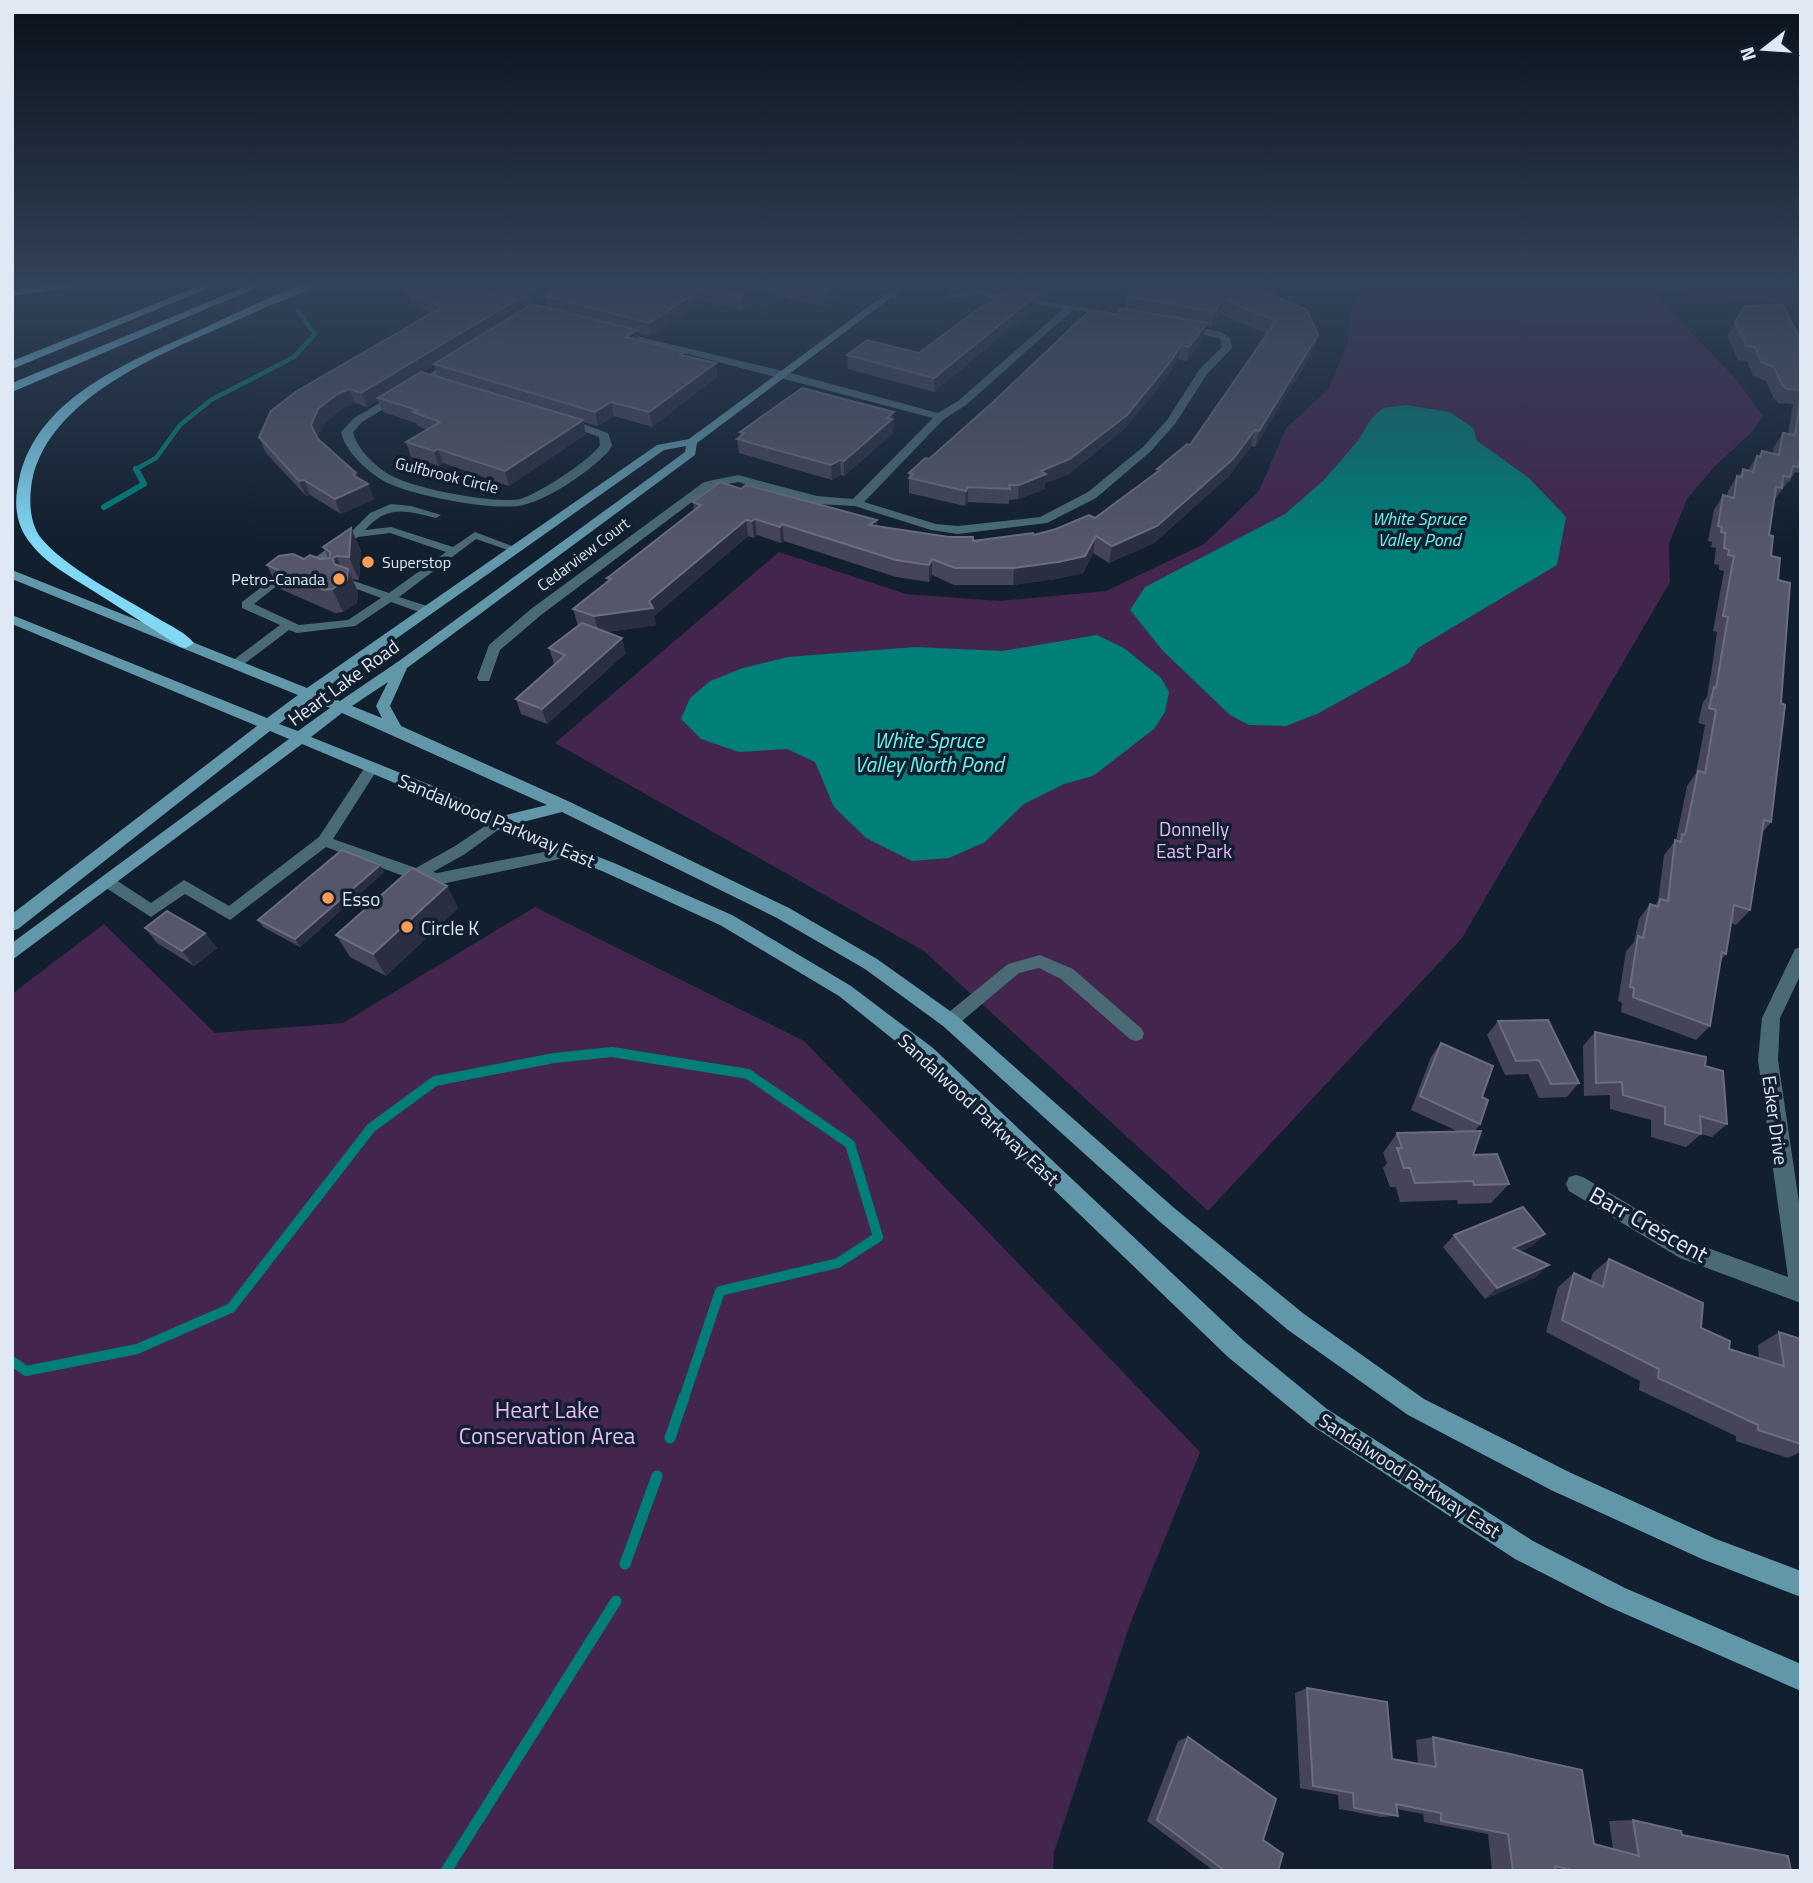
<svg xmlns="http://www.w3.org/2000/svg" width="1813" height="1883" font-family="'Titillium Web',sans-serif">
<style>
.green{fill:#43254d}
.water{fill:#007e78}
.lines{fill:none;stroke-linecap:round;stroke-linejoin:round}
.stream-far3{stroke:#007e78;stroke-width:4.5}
.stream-far2{stroke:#007e78;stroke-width:6}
.stream-far1{stroke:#007e78;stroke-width:10}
.stream{stroke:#007e78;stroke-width:11}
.lane{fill:#4a6b76;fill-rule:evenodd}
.street{fill:#4a6b76;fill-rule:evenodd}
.secondary{fill:#6197a9;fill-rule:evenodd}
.highway{fill:#81d8f5;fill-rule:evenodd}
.wall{fill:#454459;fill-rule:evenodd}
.shaded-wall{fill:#292e41}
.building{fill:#555669;stroke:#6b6d7f;stroke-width:2}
.poi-dot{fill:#fe9c58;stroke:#111f2f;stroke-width:2.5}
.labels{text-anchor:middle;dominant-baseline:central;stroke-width:7;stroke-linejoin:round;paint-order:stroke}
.far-street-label{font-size:16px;fill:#dfe8f3;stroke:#111f2f}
.far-poi-label{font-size:16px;fill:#dfe8f3;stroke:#111f2f;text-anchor:start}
.far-water-label{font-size:18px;font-style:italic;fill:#69f6ed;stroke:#111f2f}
.street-label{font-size:19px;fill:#dfe8f3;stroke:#111f2f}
.park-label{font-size:19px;fill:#eabbfa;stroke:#111f2f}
.poi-label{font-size:19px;fill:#dfe8f3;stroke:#111f2f;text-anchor:start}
.water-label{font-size:21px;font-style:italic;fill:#69f6ed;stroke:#111f2f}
.near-street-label{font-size:23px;fill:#dfe8f3;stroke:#111f2f}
.near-park-label{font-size:23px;fill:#eabbfa;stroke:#111f2f}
</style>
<rect width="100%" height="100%" fill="#111f2f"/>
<g class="green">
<path d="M1369 281H1801V306L1643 287 1681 322 1735 378 1763 416 1752 432 1715 466 1687 499 1669 544 1670 582 1462 938 1208 1211 924 951 555 743 779 552 906 594 999 601 1106 591 1204 544 1259 491 1286 428 1328 390 1348 342 1349 315Z"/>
<path d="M535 907 804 1041 1200 1452 1130 1624 1054 1852 1053 1871H12V994L104 924 215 1033 343 1023Z"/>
</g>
<g class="water">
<path d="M1406 405 1450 412 1473 428 1477 441 1529 478 1566 517 1557 565 1418 648 1409 663 1317 714 1286 726 1249 725 1230 715 1163 651 1130 610 1145 587 1285 514 1324 480 1357 442 1372 418 1383 408Z"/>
<path d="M1097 635 1124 648 1161 678 1169 692 1165 712 1154 729 1093 776 1064 784 1024 804 985 842 949 858 912 861 866 838 834 807 815 762 787 749 739 752 701 739 681 719 690 698 710 681 743 668 788 657 915 647 1002 651Z"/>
</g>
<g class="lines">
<path class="stream-far3" d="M137 471 136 469 156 458 180 425 211 400 294 357 315 334 298 311"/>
<path class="stream-far2" d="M104 507 144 484 136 469"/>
<path class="stream-far1" d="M12 1361 26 1371 137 1349 231 1308 371 1128 435 1081 554 1058 612 1052 748 1074 850 1144 878 1237 838 1263 720 1291 684 1398"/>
<g class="stream">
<path d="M670 1438 684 1397"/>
<path d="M625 1564 657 1476"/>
<path d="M446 1871 616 1601"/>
</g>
<g class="lane">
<path d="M391 504 411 506 441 515 436 518C406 511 388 504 365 530L391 527 453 547 475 532 520 549 514 552 476 539 399 597 430 607V613H422L391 602 355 626 297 633 289 630 240 667H232V661L280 625 242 608V602L281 572 306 564 351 532 370 513ZM390 533 446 552 389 593 354 581H346V585L381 598 348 620 299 625 254 604 289 576 314 568 358 537Z"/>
<path d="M372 762 379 767 333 839 416 868 455 846 497 818 502 819 504 823 502 827 465 854 433 872 437 873 569 847 576 852 569 857 437 885 398 874 326 847 230 920 185 894 151 917 103 886 100 882 103 878H113L151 903 184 880 229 906 319 837 367 764Z"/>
<path d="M1040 955 1073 969 1142 1029 1144 1034 1142 1039 1136 1041 1130 1039 1061 979 1039 968 1019 973 956 1026 950 1028 944 1026 942 1021 944 1016 1008 964Z"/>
</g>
<g class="street">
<path d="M975 289 1144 318 1139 321 1073 310 966 405 944 419 864 502 936 524 958 526 1040 517 1088 492 1143 447 1167 420 1199 370 1222 347 1220 339 1181 328V324L1221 332 1230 338 1232 348 1207 374 1175 424 1151 451 1096 498 1047 523 958 534 931 530 855 506 816 504 738 482 712 487 541 615 500 650 489 681H479L477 678 489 645 531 609 704 482 738 475 817 496 853 499 933 418 615 335V331L787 372 938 413 958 401 1063 309 975 295 952 298 947 295Z"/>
<path d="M456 358 461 361 460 363 362 422 353 432C357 450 377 468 392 476 416 489 494 504 520 499 537 495 592 459 600 445L599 437 559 422V418L563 417 608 433 612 445 609 451C590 471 550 499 523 505 495 512 407 495 382 480 366 470 345 451 341 432L354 418Z"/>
<path d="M1801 947V974L1780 1018 1778 1060 1801 1216V1303L1680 1258 1569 1191 1566 1184 1569 1177 1576 1175 1583 1177 1694 1243 1788 1277 1758 1060 1762 1018 1795 949Z"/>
</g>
<path class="secondary" d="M903 281H913L697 443 695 455 407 668 390 706 401 726 570 802 789 908 877 959 957 1016 1173 1207 1304 1314 1424 1399 1569 1472 1716 1539 1801 1571V1597L1702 1559 1551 1490 1408 1415 1288 1330 1159 1221 943 1026 865 969 777 918 562 812 515 824 614 863 732 915 851 986 933 1048 1244 1341 1327 1409 1533 1541 1625 1588 1801 1664V1691L1607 1606 1515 1559 1311 1425 1228 1357 919 1060 839 996 720 925 602 871 491 827 421 794 302 744 12 960V943L289 739 270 731 18 929 12 931V914L257 726 12 624V615L267 718 298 695 12 579V570L307 688 657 445 689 439ZM686 446 685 452 399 661 340 701 319 693 664 450ZM388 682 376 706 382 718 352 706ZM310 700 330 708 298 731 279 724ZM342 713 547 805 498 817 433 786 311 737Z"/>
<g class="highway">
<path d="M76 281H101L96 284 12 296V290Z"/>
<path d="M212 281H226L12 369V361Z"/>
<path d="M259 281H272L12 392V383Z"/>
<path d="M306 281H319C305 294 280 301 262 309 186 345 51 388 32 481 29 500 29 522 41 538 65 568 125 598 159 619 171 626 186 633 194 643L186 648 180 647C152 628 123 610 95 592 72 577 45 564 28 540 15 522 14 501 19 480 36 397 131 361 200 330 235 313 271 297 306 281Z"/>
</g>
</g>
<g class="wall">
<path d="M394 281H859L824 306 749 289 743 310 705 301 651 336 637 333 639 340 685 356 716 363 717 377 652 427 614 416 598 426 583 422 586 434 509 486 443 463 439 466 411 457 406 442 427 430 418 426 416 423 383 412 378 400 367 407 355 403 342 409 324 424 317 439 358 478 374 499 341 514 310 495 306 496 265 452 259 437 432 313 411 302 409 295 397 288ZM545 297 548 308 533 304 539 301ZM516 301 531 305 519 312ZM434 365 438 377 423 372Z"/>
<path d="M1005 281H1070L1065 288 1059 287 1047 298 1037 297 1036 307 934 392 848 369 847 355 919 353 986 306 1015 290 1016 286 1004 284Z"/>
<path d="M1272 295 1318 335 1314 350 1255 447 1251 446 1229 476 1154 543 1109 563 1093 553 1083 573 1056 579 1013 585H954L932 575 929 582 896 577 784 541 781 543 757 535 754 538 748 536 654 616 656 625 607 632 626 653 547 724 521 714 516 699 555 664H554L549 648 578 626 573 609 608 581 607 578 694 510 693 502 877 527 973 541 1034 535 1095 518 1156 473 1157 469 1190 445 1267 334 1220 314 1211 327 1206 326 1204 337 1187 361 1178 359 1168 376 1124 429 1069 474 1045 483V489L1018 499 1009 500V504L968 502 965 506 909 493V473L1125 309 1127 296Z"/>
<path d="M1735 322 1801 341V473L1795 472 1789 482H1788L1774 500 1769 535 1771 556 1778 580 1771 822 1762 833 1750 910 1736 925 1731 923 1726 954 1720 961 1710 1026 1696 1040 1621 1012 1622 1003 1618 1001 1626 951 1634 942 1639 919 1650 904 1654 906 1658 901 1664 855 1676 840 1687 786 1696 773 1705 725 1698 723 1703 702 1707 697 1712 667 1717 632 1713 631 1724 571 1719 570V565L1714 564 1716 548 1711 547 1712 542 1708 541 1714 510 1723 495 1727 496 1728 491 1737 476H1739L1743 469 1748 470 1757 456 1758 457 1762 451 1773 453 1774 447 1783 433 1788 434 1793 404 1778 403 1774 399 1766 381 1753 376 1747 361 1738 360 1727 336Z"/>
<path d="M894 412V427L893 428V433L844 476 841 475 832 480 739 453 737 439 741 436 740 432Z"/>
<path d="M351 528 361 551 359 580 352 579 358 592 357 603 343 612 335 613 278 588 267 565 304 559 328 558 323 547Z"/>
<path d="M380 865 384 872 300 947 263 927 258 920Z"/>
<path d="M447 886 458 908 386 976 350 957 336 935Z"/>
<path d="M145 928 205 933 217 948 194 966 157 943Z"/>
<path d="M1498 1021 1579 1083 1567 1097 1539 1098 1528 1074 1505 1075 1487 1035Z"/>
<path d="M1595 1032 1705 1066 1727 1124 1712 1137 1701 1134 1686 1147 1651 1137V1120L1610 1109V1095L1584 1096 1583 1046Z"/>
<path d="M1441 1043 1482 1097 1480 1124 1475 1131 1473 1155 1509 1184 1491 1203 1458 1204 1457 1200 1400 1202 1396 1187H1390L1383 1168 1387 1163 1383 1153 1397 1133 1457 1131 1411 1110 1431 1057Z"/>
<path d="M1545 1234 1532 1246 1521 1251 1536 1277 1485 1299 1443 1247 1454 1235Z"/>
<path d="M1609 1259 1729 1349 1759 1358 1758 1345 1779 1332 1801 1339V1452L1788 1458 1736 1441V1436L1639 1390 1640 1381 1546 1332 1558 1287 1574 1273 1590 1282 1593 1273Z"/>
<path d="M1307 1688 1392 1759 1418 1764 1416 1740 1433 1737 1594 1844 1613 1849 1609 1821 1633 1820 1682 1835 1791 1871H1492L1488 1834 1424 1822 1423 1814 1397 1809 1398 1816 1381 1817 1339 1809 1338 1795 1300 1788 1295 1693Z"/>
<path d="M1188 1737 1263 1840 1278 1871H1214L1147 1821 1178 1741Z"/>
</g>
<g class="shaded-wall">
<path d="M547 281H573L532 305 528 292Z"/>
<path d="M746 281H748L749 289 743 310 742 297Z"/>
<path d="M840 281H859L824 306V292Z"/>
<path d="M1052 281H1059V287L1047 298 1049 284Z"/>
<path d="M1066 281H1070L1065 288Z"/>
<path d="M1274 281H1283L1261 306 1265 292Z"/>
<path d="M703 288 705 301 651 336 649 323Z"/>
<path d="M1038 294 1036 307 934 392V378Z"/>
<path d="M1223 299 1220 314 1211 327 1214 312Z"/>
<path d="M516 300 519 313 434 364V365L380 399 378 398V400L367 407 361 393Z"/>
<path d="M1207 323 1204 337 1187 361 1189 347Z"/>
<path d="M637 330 639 344 626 337Z"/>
<path d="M1318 335 1314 350 1255 447 1259 431Z"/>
<path d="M1181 345 1178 359 1168 376 1124 429 1069 474 1045 483V489L1018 499 1019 485 1041 471Z"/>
<path d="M716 363 717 377 652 427 649 412Z"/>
<path d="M349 389 355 403 342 409 324 424 317 440 311 425 318 409 336 395Z"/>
<path d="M611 402 614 416 598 426 595 412Z"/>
<path d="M894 412V427L893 428V433L844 476V461Z"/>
<path d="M583 420 586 434 509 486 505 471Z"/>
<path d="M1255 430 1251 446 1229 476 1154 543 1109 563 1112 546Z"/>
<path d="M438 449 443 463 439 466 434 451Z"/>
<path d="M840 460 841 475 832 480 831 465Z"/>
<path d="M356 473 362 487 368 484 374 499 341 514 335 499 353 475Z"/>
<path d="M304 480 310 495 306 496 299 481Z"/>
<path d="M968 487V502L965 506 966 491Z"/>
<path d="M755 519 757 535 754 538 752 521Z"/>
<path d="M746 520 748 536 654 616 656 625 599 633 594 616 649 601Z"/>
<path d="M877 520 878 537 869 525Z"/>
<path d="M782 524 784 541 781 543 780 527Z"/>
<path d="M351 528 361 551 359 580 349 557Z"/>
<path d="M1096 536 1093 553 1083 573 1056 579 1013 585 1014 568Z"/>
<path d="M336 556 346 578 348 569 358 592 357 603 343 612 332 589 333 558Z"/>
<path d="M932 559V575L929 582V565Z"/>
<path d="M622 638 626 653 547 724 542 709Z"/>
<path d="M380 865 384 872 300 947 295 939Z"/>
<path d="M447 886 458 908 386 976 373 954Z"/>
<path d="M205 933 217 948 194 966 182 951Z"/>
<path d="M1545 1234 1532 1246 1501 1259 1513 1248Z"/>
<path d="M1549 1265 1536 1277 1485 1299 1497 1288Z"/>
</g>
<g class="building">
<path d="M403 281H463L488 293 516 300 361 393 349 389 336 395 318 409 311 425 318 439 356 473 353 475 368 484 335 499 304 480 299 481 259 437 271 411 297 391 442 307 407 289 413 286Z"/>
<path d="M488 281H547L528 292 496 284Z"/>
<path d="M569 281H746L742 297 703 288 649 323 545 296Z"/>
<path d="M770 281H784L806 284 812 281H840L824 292Z"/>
<path d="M1030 281H1052L1049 284Z"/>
<path d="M1137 281H1274L1265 292 1307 310 1318 335 1259 431 1255 430 1233 459 1157 526 1112 546 1096 536 1085 556 1058 562 1014 568H955L932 559 929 565 896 560 782 524 780 527 755 519 752 521 746 520 649 601 653 608 594 616 573 609 611 579 607 578 610 576 701 505 693 502 720 482 741 489 746 485 877 520 869 525 949 537H973V541L1033 533 1034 535 1056 529 1089 515 1095 518 1160 470 1157 469 1187 444 1190 445 1276 321 1223 299 1214 312 1127 296Z"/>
<path d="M1006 289 1038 294 934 378 847 355 867 340 919 353 981 307 986 306Z"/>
<path d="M532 304 637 330 626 337 685 352 680 355 716 363 649 412 611 402 595 412 434 364Z"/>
<path d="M1783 305 1801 341V390L1787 389 1782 385 1774 367 1761 362 1755 347 1746 346 1735 322 1745 306Z"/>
<path d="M1120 308 1207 323 1189 347 1181 345 1171 361 1127 415 1070 459 1041 471 1046 474 1019 485H1009L1010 489 968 487 966 491 909 478 913 474 909 473 925 458 929 459 991 404 1087 313 1098 311 1116 315Z"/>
<path d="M421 372 583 420 505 471 438 449 434 451 406 442 440 422 413 412 417 410 378 398Z"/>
<path d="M802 388 894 412 887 418 892 419 844 461 840 460 831 465 737 439 744 433 740 432Z"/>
<path d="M1801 394V456L1798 467 1793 466 1790 477 1783 476 1782 488 1776 487 1769 535 1773 536 1771 556 1780 558 1778 580 1790 583 1781 703 1785 705 1771 822 1764 820 1750 910 1734 905 1726 954 1722 952 1710 1026 1633 997 1634 988 1630 987 1638 936 1643 938 1650 904 1658 907 1660 899 1668 901 1675 840 1681 842 1682 834 1685 835 1698 771 1705 773 1716 710 1709 708 1714 687 1716 688 1722 652 1728 617 1723 616 1734 556 1728 555 1729 550 1724 548 1725 533 1721 532 1722 527 1718 526 1723 495 1734 498 1737 476 1742 477 1743 469 1753 472 1757 456 1760 457 1762 451 1779 455 1783 433 1795 435Z"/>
<path d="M351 528 349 557 336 556 333 558 334 564 348 569 347 580 332 589 324 590 267 565 279 556 293 554 304 559 310 555 320 559 330 558V552L323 547Z"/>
<path d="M582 623 622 638 542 709 516 699 562 658 565 655 549 648Z"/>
<path d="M342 850 380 865 295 939 258 920Z"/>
<path d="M412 868 447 886 373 954 336 935Z"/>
<path d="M167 911 205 933 182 951 145 928Z"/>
<path d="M1548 1020 1579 1083 1551 1084 1539 1060 1516 1061 1498 1021Z"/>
<path d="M1595 1032 1706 1057 1705 1066 1723 1071 1727 1124 1700 1116 1701 1134 1665 1124V1107L1623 1095 1622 1082 1596 1083Z"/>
<path d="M1441 1043 1493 1066 1482 1097 1488 1100 1480 1124 1420 1096Z"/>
<path d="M1481 1131 1473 1155 1497 1154 1509 1184 1474 1185 1473 1181 1415 1183 1410 1168H1404L1397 1148H1402L1397 1133Z"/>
<path d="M1523 1207 1545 1234 1513 1248 1549 1265 1497 1288 1454 1235Z"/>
<path d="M1609 1259 1703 1303 1701 1328 1730 1341 1729 1349 1784 1366 1779 1332 1801 1339V1444L1758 1430V1425L1658 1378 1659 1369 1562 1320 1574 1273 1603 1287Z"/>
<path d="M1307 1688 1387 1702 1392 1759 1436 1767 1433 1737 1582 1770 1594 1844 1639 1856 1633 1820 1681 1831 1682 1835 1788 1856 1791 1871H1576L1555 1866 1556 1871H1513L1508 1834 1441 1821V1813L1396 1804 1398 1816 1354 1808 1353 1793 1313 1786Z"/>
<path d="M1188 1737 1276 1799 1263 1840 1283 1854 1278 1871H1225L1157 1820Z"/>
</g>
<linearGradient id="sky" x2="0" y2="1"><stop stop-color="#09111a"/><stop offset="0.52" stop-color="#324258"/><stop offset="1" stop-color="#324258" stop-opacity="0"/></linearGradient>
<rect width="1813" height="544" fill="url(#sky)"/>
<g class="poi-dot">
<circle cx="368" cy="562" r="7"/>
<circle cx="339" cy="579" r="7"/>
<circle cx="328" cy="898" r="7"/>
<circle cx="407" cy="927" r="7"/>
</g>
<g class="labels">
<g class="far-street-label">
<text transform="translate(447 475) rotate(14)">Gulfbrook Circle</text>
<text transform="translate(583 554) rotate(-37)">Cedarview Court</text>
</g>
<g class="far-poi-label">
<text x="382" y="562">Superstop</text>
<text x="325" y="579" text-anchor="end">Petro-Canada</text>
</g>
<g class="far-water-label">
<text x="1419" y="518">White Spruce<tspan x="1419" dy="21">Valley Pond</tspan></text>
</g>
<g class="street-label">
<text transform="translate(343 682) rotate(-36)">Heart Lake Road</text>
<text transform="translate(497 820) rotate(23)">Sandalwood Parkway East</text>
<text transform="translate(979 1109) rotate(43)">Sandalwood Parkway East</text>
<text transform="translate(1776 1120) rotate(82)">Esker Drive</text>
<text transform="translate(1410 1475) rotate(33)">Sandalwood Parkway East</text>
</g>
<g class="park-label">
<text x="1194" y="828">Donnelly<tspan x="1194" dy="22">East Park</tspan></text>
</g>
<g class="poi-label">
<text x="342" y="898">Esso</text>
<text x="421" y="927">Circle K</text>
</g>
<g class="water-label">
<text x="929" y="740">White Spruce<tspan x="929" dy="24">Valley North Pond</tspan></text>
</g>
<g class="near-street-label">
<text transform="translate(1649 1224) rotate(29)">Barr Crescent</text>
</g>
<g class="near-park-label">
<text x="547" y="1409">Heart Lake<tspan x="547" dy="26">Conservation Area</tspan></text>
</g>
</g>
<rect width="1813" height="1883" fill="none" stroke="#dfe8f3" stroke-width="28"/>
<g transform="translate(1764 49) rotate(253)" stroke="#111f2f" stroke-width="5" paint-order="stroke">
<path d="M0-5L12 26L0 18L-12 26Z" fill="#dfe8f3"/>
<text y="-10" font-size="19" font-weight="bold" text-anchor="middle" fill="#dfe8f3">N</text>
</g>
</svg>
